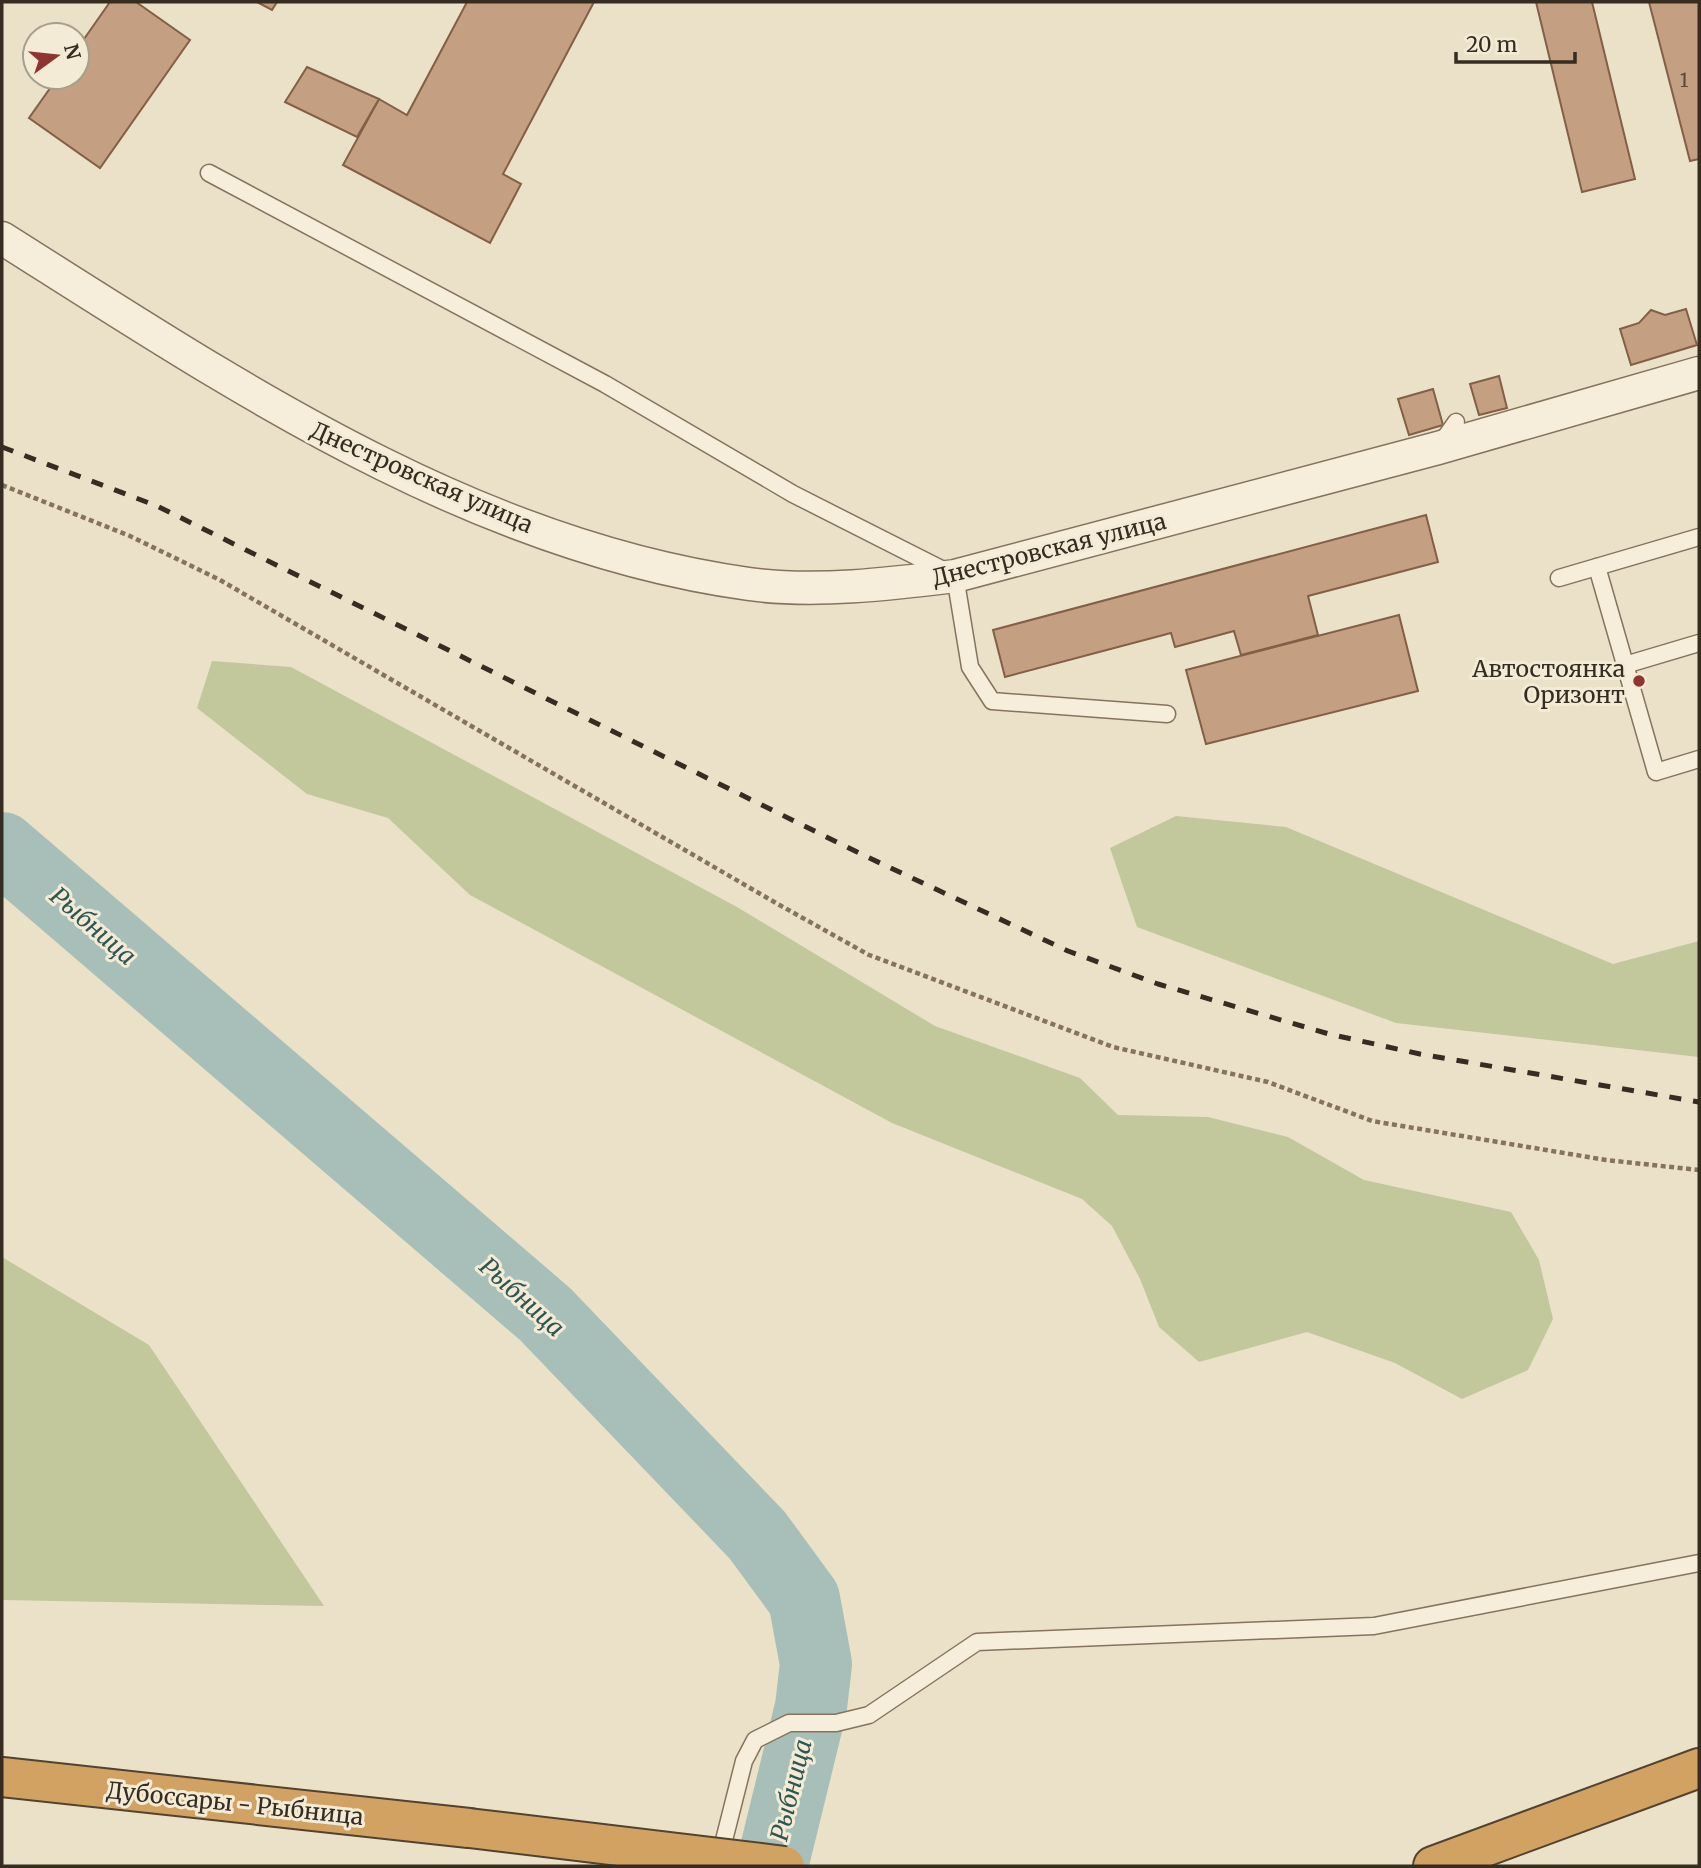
<svg xmlns="http://www.w3.org/2000/svg" width="1701" height="1868" font-family="Merriweather,serif">
<style>
.green{fill:#c2c89c}
.lines{fill:none;stroke-linecap:round;stroke-linejoin:round}
.river{stroke:#a8bfb9;stroke-width:72}
.building{fill:#c59f81;stroke:#825f46;stroke-width:2}
.lane-casing{stroke:#85735e;stroke-width:19}
.street-casing{stroke:#85735e;stroke-width:35}
.highway-casing{stroke:#534232;stroke-width:42}
.path{stroke:#85735e;stroke-width:4.5;stroke-dasharray:5 3.5;stroke-linecap:butt}
.lane{stroke:#f6eeda;stroke-width:16}
.street{stroke:#f6eeda;stroke-width:32}
.highway{stroke:#d1a261;stroke-width:38}
.rail{stroke:#362c21;stroke-width:5;stroke-dasharray:12 12;stroke-linecap:butt}
.highway-bridge-casing{stroke:#534232;stroke-width:42;stroke-linecap:butt}
.highway-bridge{stroke:#d1a261;stroke-width:38}
.poi-dot{fill:#8e3534;stroke:#f3ebd6;stroke-width:2.5}
.labels{text-anchor:middle;dominant-baseline:central;stroke-width:6;stroke-linejoin:round;paint-order:stroke}
.number-label{font-size:19px;fill:#5a4939}
.street-label{font-size:23px;fill:#362c21;stroke:#f3ebd6}
.poi-label{font-size:23px;fill:#362c21;stroke:#f3ebd6;text-anchor:end}
.water-label{font-size:24px;font-style:italic;fill:#315553;stroke:#f3ebd6}
</style>
<rect width="100%" height="100%" fill="#eae1c8"/>
<g class="green">
<path d="M212 661 291 667 737 907 935 1026 1080 1078 1118 1115 1208 1117 1288 1137 1364 1180 1511 1212 1539 1260 1553 1319 1528 1370 1462 1399 1395 1363 1307 1332 1199 1362 1159 1327 1140 1279 1112 1226 1082 1199 892 1123 470 895 388 818 307 794 197 708Z"/>
<path d="M1176 816 1286 827 1613 964 1699 941V1057L1396 1023 1137 927 1110 848Z"/>
<path d="M2 1257 149 1345 324 1606 2 1600Z"/>
</g>
<g class="lines">
<path class="river" d="M2 848 545 1314 757 1535 804 1599 816 1664 811 1707 772 1866"/>
</g>
<g class="building">
<path d="M110 2H136L190 40 100 168 29 118 58 77H77V49Z"/>
<path d="M257 2H277L272 10Z"/>
<path d="M467 2H594L503 174 521 184 490 243 343 165 379 99 407 115Z"/>
<path d="M1536 2H1592L1635 179 1582 192Z"/>
<path d="M1649 2H1699V159L1690 161Z"/>
<path d="M307 67 379 99 357 137 285 102Z"/>
<path d="M1686 309 1697 345 1631 365 1620 329 1639 323 1651 310 1665 315Z"/>
<path d="M1499 376 1507 408 1479 415 1470 384Z"/>
<path d="M1433 389 1443 425 1409 435 1398 399Z"/>
<path d="M1426 515 1438 562 1308 596 1318 635 1241 655 1234 631 1175 647 1171 633 1005 677 993 630Z"/>
<path d="M1399 615 1418 691 1206 744 1186 670Z"/>
</g>
<g class="lines">
<defs>
<g id="lane">
<path d="M209 173 605 384 793 494 955 576 970 667 992 701 1167 714"/>
<path d="M1439 446 1456 422"/>
<path d="M1597 567 1656 772 1699 759"/>
<path d="M1559 578 1699 537"/>
<path d="M1625 665 1699 643"/>
<path d="M719 1860 744 1761 755 1740 789 1723H836L869 1715 977 1642 1374 1626 1699 1563"/>
</g>
<path id="street" d="M2 238C233 384 472 546 749 584 814 593 890 584 955 576L1438 448 1699 373"/>
<g id="highway">
<path d="M2 1777 469 1828"/>
<path d="M1433 1866 1699 1768"/>
</g>
</defs>
<use href="#lane" class="lane-casing"/>
<use href="#street" class="street-casing"/>
<use href="#highway" class="highway-casing"/>
<path class="path" d="M2 485 130 536 220 580 776 903 869 955 1113 1047 1268 1082 1372 1121 1606 1160 1699 1170"/>
<use href="#lane" class="lane"/>
<use href="#street" class="street"/>
<use href="#highway" class="highway"/>
<path class="rail" d="M2 447 157 506 863 855 1068 951 1158 984 1329 1034 1420 1054 1699 1102"/>
<defs>
<path id="highway-bridge" d="M469 1828 785 1866"/>
</defs>
<use href="#highway-bridge" class="highway-bridge-casing"/>
<use href="#highway-bridge" class="highway-bridge"/>
</g>
<circle class="poi-dot" cx="1639" cy="681" r="7"/>
<g class="labels">
<g class="number-label">
<text x="1684" y="80">1</text>
</g>
<g class="street-label">
<text transform="translate(422 477) rotate(24)">Днестровская улица</text>
<text transform="translate(1049 549) rotate(-14)">Днестровская улица</text>
<text transform="translate(235 1803) rotate(6)">Дубоссары - Рыбница</text>
</g>
<g class="poi-label">
<text x="1625" y="668">Автостоянка<tspan x="1625" dy="26">Оризонт</tspan></text>
</g>
<g class="water-label">
<text transform="translate(93 926) rotate(41)">Рыбница</text>
<text transform="translate(522 1297) rotate(42)">Рыбница</text>
<text transform="translate(791 1790) rotate(-76)">Рыбница</text>
</g>
</g>
<rect width="1701" height="1868" fill="none" stroke="#362c21" stroke-width="7"/>
<g transform="translate(56 56) rotate(75)"><circle r="33" fill="#f3ebd6" stroke="#a79f8e" stroke-width="2"/>
<path d="M0-5L12 26L0 18L-12 26Z" fill="#8e3534"/>
<text y="-10" font-size="19" font-weight="bold" text-anchor="middle" fill="#362c21">N</text>
</g>
<path d="M1456 52v10h119v-10" fill="none" stroke="#362c21" stroke-width="3.5"/>
<text x="1466" y="52" font-size="21" fill="#362c21" stroke="#f3ebd6" stroke-width="5" paint-order="stroke">20 m</text>
</svg>
